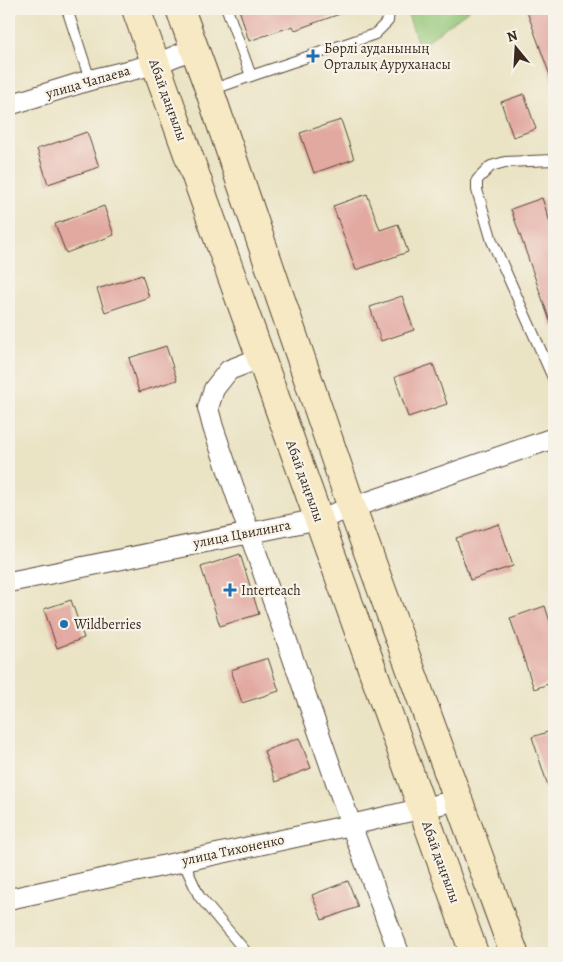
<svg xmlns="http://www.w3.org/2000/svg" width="563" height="962" font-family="Alegreya,serif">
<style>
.green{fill:#93c677;stroke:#67784a}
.building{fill:#e2a9a1}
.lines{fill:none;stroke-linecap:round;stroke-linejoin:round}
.lane-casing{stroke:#554637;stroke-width:12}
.street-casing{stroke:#554637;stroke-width:22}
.secondary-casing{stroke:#554637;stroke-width:30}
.lane{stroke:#fff;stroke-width:10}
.street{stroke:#fff;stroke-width:20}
.secondary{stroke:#f6e9c3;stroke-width:28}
.poi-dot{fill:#1f6fb2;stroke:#f7f3e8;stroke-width:2}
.labels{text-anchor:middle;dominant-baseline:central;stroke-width:4.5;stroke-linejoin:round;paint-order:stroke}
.poi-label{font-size:14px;fill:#3b2a1e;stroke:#f7f3e8;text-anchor:start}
.street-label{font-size:14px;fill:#3b2a1e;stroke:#f7f3e8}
</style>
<rect width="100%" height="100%" fill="#f7f3e8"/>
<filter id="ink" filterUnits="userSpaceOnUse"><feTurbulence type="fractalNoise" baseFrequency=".02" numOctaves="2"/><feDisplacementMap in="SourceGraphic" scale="10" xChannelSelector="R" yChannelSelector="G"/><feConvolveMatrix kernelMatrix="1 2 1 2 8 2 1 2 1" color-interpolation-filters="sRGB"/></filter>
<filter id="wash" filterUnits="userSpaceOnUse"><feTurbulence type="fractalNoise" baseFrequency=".0096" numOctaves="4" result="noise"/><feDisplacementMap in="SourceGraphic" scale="20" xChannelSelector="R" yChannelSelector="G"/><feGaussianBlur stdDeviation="1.12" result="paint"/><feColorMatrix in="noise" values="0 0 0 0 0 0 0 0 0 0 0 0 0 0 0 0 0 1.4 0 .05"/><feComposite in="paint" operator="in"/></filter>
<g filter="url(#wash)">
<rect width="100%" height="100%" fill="#eae3c4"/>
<path class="green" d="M406 9H470L419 47Z"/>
<g id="blocks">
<g class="building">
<path d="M239 9H348V11L295 30 293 26 249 41Z"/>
<path d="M526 9H554V81H552Z"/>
<path d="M524 94 536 129 513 137 501 102Z"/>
<path d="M341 120 354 159 314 173 300 133Z"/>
<path d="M87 132 99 167 48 184 37 149Z"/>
<path d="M367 194 380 230 398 224 408 252 356 270 333 206Z"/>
<path d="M542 198 554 234V327H552L511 209Z"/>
<path d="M104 206 114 235 66 253 55 224Z"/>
<path d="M142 275 149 297 105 312 97 289Z"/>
<path d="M402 296 414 330 381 341 370 307Z"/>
<path d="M166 346 177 380 139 392 129 358Z"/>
<path d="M433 364 447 404 408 417 395 377Z"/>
<path d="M499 524 513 566 470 580 456 538Z"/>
<path d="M240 554 259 614 220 626 201 567Z"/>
<path d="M71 600 84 638 57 648 44 609Z"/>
<path d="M545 606 554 634V682L534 689 510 618Z"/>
<path d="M268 658 279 691 242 703 231 670Z"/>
<path d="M554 730V795H551L532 737Z"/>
<path d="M299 738 311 768 275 782 264 751Z"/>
<path d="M348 881 358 907 322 920 312 895Z"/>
</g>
</g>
</g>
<g filter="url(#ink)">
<use href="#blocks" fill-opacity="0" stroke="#554637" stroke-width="1"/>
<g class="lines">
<defs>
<g id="lane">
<path d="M67 9 90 80"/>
<path d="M227 9 251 76 375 34 388 21 389 9"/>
<path d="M211 90 251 76"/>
<path d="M554 160 505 162 491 166 477 180V190L492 241 554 380"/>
<path d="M183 861 199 896 247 953"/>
</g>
<g id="street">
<path d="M9 105 90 80 156 64 195 48"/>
<path d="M260 358 229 370 214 389 208 408 213 427 249 532 351 825 399 953"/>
<path d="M9 582 319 519 554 438"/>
<path d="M9 899 351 825 458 800"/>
</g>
<g id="secondary">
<path d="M136 9 474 953"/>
<path d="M180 9 208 86 352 508 514 953"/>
</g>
</defs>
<use href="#lane" class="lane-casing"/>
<use href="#street" class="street-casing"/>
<use href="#secondary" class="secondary-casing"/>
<use href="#lane" class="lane"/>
<use href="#street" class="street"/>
<use href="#secondary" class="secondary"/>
</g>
</g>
<g class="poi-dot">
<path d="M310.5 48.5h5v5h5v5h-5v5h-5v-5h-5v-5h5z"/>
<path d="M227.5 582.5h5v5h5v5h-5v5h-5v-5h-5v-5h5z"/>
<circle cx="64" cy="624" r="5"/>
</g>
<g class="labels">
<g class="poi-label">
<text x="324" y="48">Бөрлі ауданының<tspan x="324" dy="16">Орталық Ауруханасы</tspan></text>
<text x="241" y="590">Interteach</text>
<text x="74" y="624">Wildberries</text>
</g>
<g class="street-label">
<text transform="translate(88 82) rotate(-16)">улица Чапаева</text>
<text transform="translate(168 100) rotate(70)">Абай даңғылы</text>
<text transform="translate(305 481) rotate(70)">Абай даңғылы</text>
<text transform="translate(242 534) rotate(-11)">улица Цвилинга</text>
<text transform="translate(233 850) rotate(-12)">улица Тихоненко</text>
<text transform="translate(441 862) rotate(70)">Абай даңғылы</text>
</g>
</g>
<rect width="563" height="962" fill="none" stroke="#f7f3e8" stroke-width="30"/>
<g transform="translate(516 48) rotate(342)" stroke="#f7f3e8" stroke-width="4" paint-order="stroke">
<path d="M0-4L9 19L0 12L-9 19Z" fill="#3b2a1e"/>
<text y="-8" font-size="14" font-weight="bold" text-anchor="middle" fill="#3b2a1e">N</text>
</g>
</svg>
